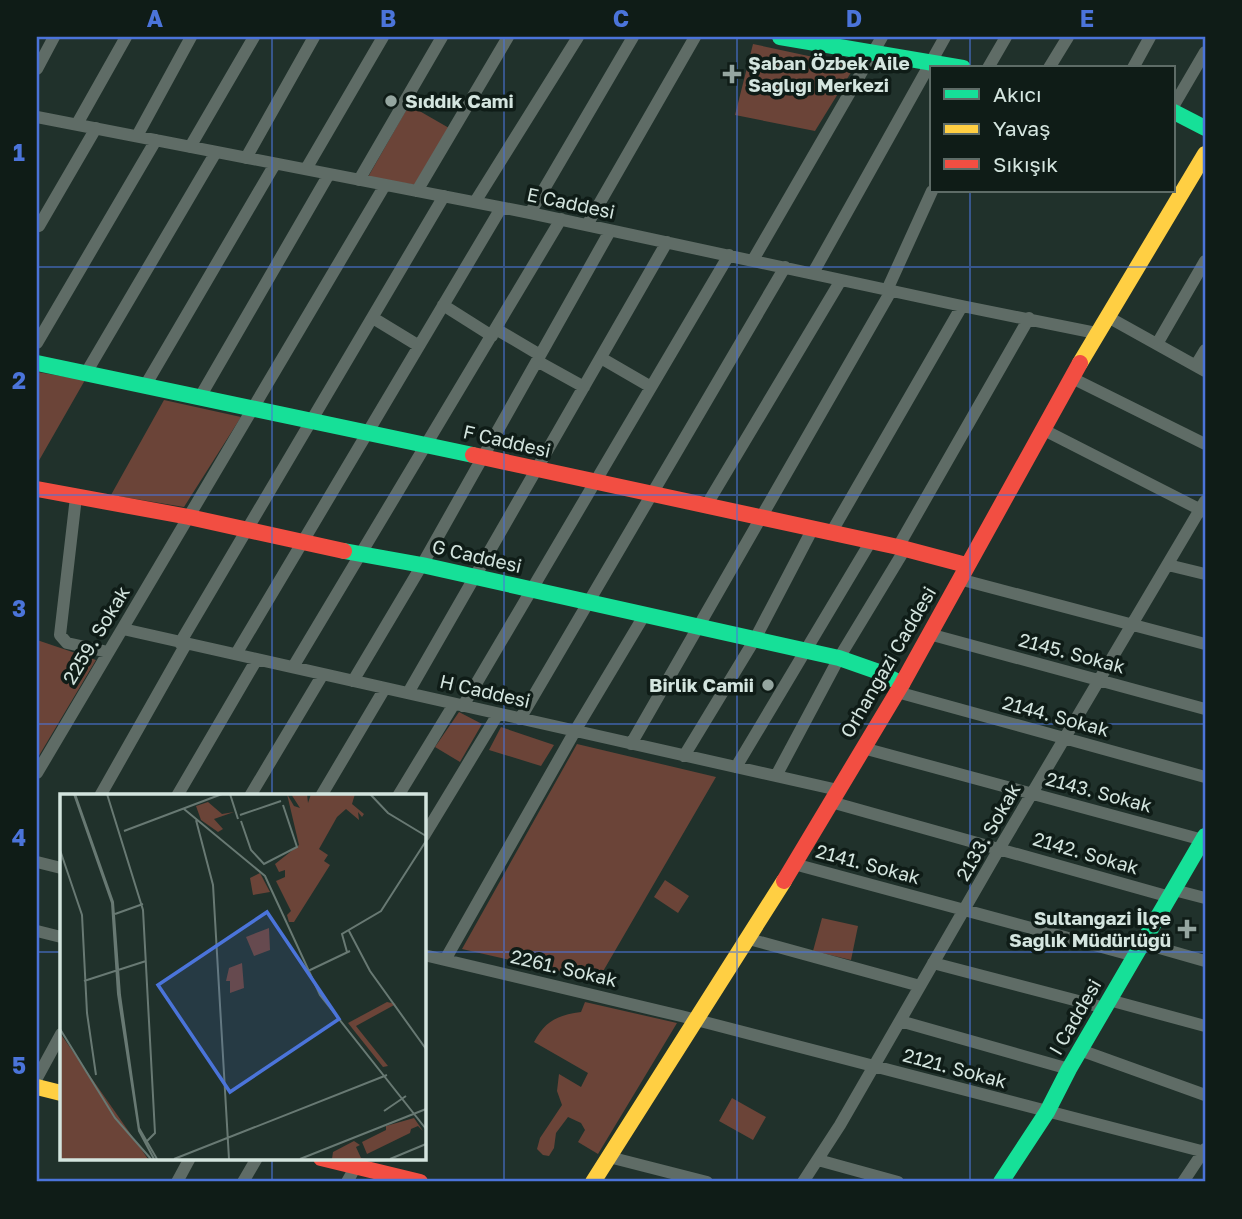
<svg xmlns="http://www.w3.org/2000/svg" width="1242" height="1219" viewBox="0 0 1242 1219" font-family="'Golos Text',sans-serif">
	<rect width="100%" height="100%" fill="#20312b"/>
	<path fill="#6b4438" d="M753,44L855,66L815,131L735,115Z
		M409,105L449,128L416,185L368,177Z
		M37,372L85,380L37,464Z
		M164,400L241,417L184,507L111,495Z
		M37,640L96,660L37,759Z
		M459,712L482,724L460,762L435,747Z
		M501,727L554,745L541,766L489,750Z
		M577,744L716,777L598,980L462,949Z
		M665,880L689,896L678,913L654,897Z
		M822,918L858,926L851,960L813,951Z
		M585,1002L677,1023L598,1154L578,1142L585,1130L581,1123L568,1117L556,1133L554,1148L549,1156L543,1155L537,1149L540,1138L562,1105L557,1091L559,1074L581,1087L588,1073L534,1042C545,1021 558,1015 581,1012Z
		M732,1098L766,1117L753,1140L719,1121Z"/>
	<g fill="none" stroke-linecap="round" stroke-linejoin="round">
		<path stroke="#5f6c66" stroke-width="12" d="M988,68L1006,37
			M1049,68L1068,37
			M1133,68L1150,37
			M37,69L54,37
			M1174,105L1205,52
			M37,117L530,213L962,306L1096,333
			M77,124L126,37
			M137,136L191,37
			M190,147L254,37
			M246,158L314,37
			M306,169L383,37
			M359,180L442,37
			M417,191L508,37
			M475,202L578,37
			M530,213L633,37
			M587,225L695,37
			M39,226L96,128
			M753,260L882,37
			M813,273L945,37
			M887,290L932,191
			M443,305L492,336
			M1108,317L1205,371
			M373,318L419,346
			M496,329L540,355
			M37,343L156,140
			M1157,344L1205,261
			M601,358L651,387
			M537,361L584,387
			M1196,365L1205,350
			M86,373L216,152
			M1072,378L1205,444
			M145,386L275,164
			M200,397L329,174
			M1044,430L1205,512
			M76,497L60,635L67,643L108,652
			M706,506L841,280
			M831,533L962,306
			M898,547L1029,318
			M1168,565L1205,574
			M959,579L1205,644
			M123,629L838,790
			M929,634L1205,709
			M180,643L444,196
			M236,654L501,208
			M293,667L561,219
			M353,681L422,565L610,231
			M897,692L1205,777
			M408,693L667,242
			M463,706L729,255
			M520,719L785,267
			M631,744L891,291
			M863,748L1203,840
			M684,756L755,639L812,530
			M736,767L871,541
			M37,773L385,185
			M776,776L839,658L905,549
			M100,796L186,644
			M177,796L257,659
			M250,796L323,674
			M321,796L385,688
			M398,796L454,704
			M831,802L1170,897
			M424,836L498,714
			M37,862L61,868
			M794,864L1135,956
			M1174,890L1205,898
			M37,931L61,937
			M749,939L920,986
			M1142,943L1205,961
			M424,955L681,1016L1205,1152
			M445,960L575,731L645,614
			M933,963L1105,1008
			M1109,1000L1205,1026
			M900,1021L1069,1069
			M1080,1050L1205,1095
			M37,1078L61,1034
			M609,1157L707,1182
			M818,1160L898,1182
			M177,1182L190,1158
			M243,1182L257,1158
			M347,1182L356,1166
			M803,1182L840,1125L999,849L1205,501
			M1183,1182L1205,1149"/>
		<path stroke="#16e098" stroke-width="16" d="M780,37L963,68
			M1174,112L1205,128
			M37,363L473,455
			M344,551L422,565L839,658L879,672L902,684
			M1001,1182L1047,1112L1069,1069L1205,836"/>
		<path stroke="#ffcf43" stroke-width="16" d="M1080,363L1205,154
			M37,1087L61,1093
			M593,1182L784,881"/>
		<path stroke="#f24e42" stroke-width="16" d="M473,455L898,547L966,565
			M37,489L189,517L344,551
			M784,881L902,684L1080,363
			M321,1158L420,1182"/>
	</g>
	<path fill="none" stroke="#4b74da" stroke-width="2" stroke-opacity="0.55" d="M272,37V796M504,37V1182M737,37V1182M970,37V68M970,191V1182M37,267H1205M37,495H1205M37,724H1205M37,952H61M424,952H1205M272,1158V1182"/>
	<g fill="#95a6a0" stroke="#0f1c17" stroke-width="2.5">
		<path d="M728.5 63.5h7v7h7v7h-7v7h-7v-7h-7v-7h7z"/>
		<circle cx="391" cy="101" r="7"/>
		<circle cx="768" cy="685" r="7"/>
		<path d="M1183.5 918.5h7v7h7v7h-7v7h-7v-7h-7v-7h7z"/>
	</g>
	<g text-anchor="middle" stroke-width="7" stroke-linejoin="round" paint-order="stroke">
		<g font-size="19" font-weight="bold" fill="#d4e5df" stroke="#0f1c17" text-anchor="start">
			<text x="748" y="70">Şaban Özbek Aile<tspan x="748" dy="22">Sağlığı Merkezi</tspan></text>
			<text x="405" y="108">Sıddık Cami</text>
			<text x="754" y="692" text-anchor="end">Birlik Camii</text>
			<text x="1171" y="925" text-anchor="end">Sultangazi İlçe<tspan x="1171" dy="22">Sağlık Müdürlüğü</tspan></text>
		</g>
		<g font-size="19" fill="#d4e5df" stroke="#0f1c17">
			<text transform="translate(571 203) rotate(12)" y="7">E Caddesi</text>
			<text transform="translate(507 441) rotate(13)" y="7">F Caddesi</text>
			<text transform="translate(477 556) rotate(13)" y="7">G Caddesi</text>
			<text transform="translate(96 635) rotate(-59)" y="7">2259. Sokak</text>
			<text transform="translate(1072 653) rotate(15)" y="7">2145. Sokak</text>
			<text transform="translate(888 662) rotate(-60)" y="7">Orhangazi Caddesi</text>
			<text transform="translate(485 691) rotate(13)" y="7">H Caddesi</text>
			<text transform="translate(1056 716) rotate(15)" y="7">2144. Sokak</text>
			<text transform="translate(1099 792) rotate(15)" y="7">2143. Sokak</text>
			<text transform="translate(988 832) rotate(-60)" y="7">2133. Sokak</text>
			<text transform="translate(1086 853) rotate(16)" y="7">2142. Sokak</text>
			<text transform="translate(868 864) rotate(15)" y="7">2141. Sokak</text>
			<text transform="translate(564 968) rotate(13)" y="7">2261. Sokak</text>
			<text transform="translate(1075 1017) rotate(-60)" y="7">I Caddesi</text>
			<text transform="translate(955 1068) rotate(15)" y="7">2121. Sokak</text>
		</g>
	</g>
	<g transform="translate(60 794)">
		<rect width="366" height="366" fill="#20312b"/>
		<path d="M227,0L234,12L240,14L231,0H247L248,9L251,0H295L292,10L304,20L302,23L298,18L299,26L286,15L277,23L259,55L268,61L264,67L270,71L234,128H229L227,121L231,117L216,87L225,83V76L219,78L215,70L239,51ZM148,8L162,20L174,18L154,25L163,35L158,38L141,26L136,12ZM200,79L210,98L193,101L190,84ZM209,134L210,156L194,162L186,143ZM182,169L184,194L170,199V187H166L169,174ZM327,208L336,210L296,232L328,272L323,273L288,229ZM0,239L88,365H0ZM354,324L363,337L358,332L351,335L350,339L307,360L302,348L326,336V332ZM294,347L300,351L296,353L301,364L307,365H272L273,358Z" fill="#6b4438"/>
		<path fill="none" stroke="#687973" stroke-width="2" d="M14,0L52,109L58,200L79,337L94,365M15,0L53,108L60,201L79,334L97,365M47,0L83,116L95,339L85,349M170,0L178,25M310,0L328,19L366,42M124,15L205,82L260,201L366,335M180,21L221,7M136,26L153,91L169,365M181,27L191,56L204,70L237,53L223,11M64,37L162,0M0,56L22,121L27,219L36,281M55,120L83,110M289,137L310,177L366,255M287,158L282,140L321,117L366,47M248,177L290,157M24,187L86,167M0,235L55,324L91,365M324,317L346,302M114,365L327,281M240,365L366,315M330,365L366,350"/>
		<path fill="#4b74da" fill-opacity="0.15" stroke="#4b74da" stroke-width="3.5" d="M207,118L279,225L170,298L98,191Z"/>
		<rect width="366" height="366" fill="none" stroke="#d4e5df" stroke-width="3.5"/>
	</g>
	<rect width="1242" height="1219" fill="none" stroke="#0f1c17" stroke-width="77"/>
	<rect x="930" y="66" width="245" height="126" fill="#0f1c17" stroke="#5e6c67" stroke-width="2"/>
	<rect x="944" y="89" width="35" height="10" fill="#16e098" stroke="#5e6c67" stroke-width="2"/>
	<text x="993" y="102" font-size="21" fill="#d4e5df">Akıcı</text>
	<rect x="944" y="124" width="35" height="10" fill="#ffcf43" stroke="#5e6c67" stroke-width="2"/>
	<text x="993" y="136" font-size="21" fill="#d4e5df">Yavaş</text>
	<rect x="944" y="159" width="35" height="10" fill="#f24e42" stroke="#5e6c67" stroke-width="2"/>
	<text x="993" y="172" font-size="21" fill="#d4e5df">Sıkışık</text>
	<rect x="38" y="38" width="1166" height="1142" fill="none" stroke="#4b74da" stroke-width="2.5"/>
	<g font-size="23" text-anchor="middle" font-weight="bold" fill="#4b74da">
		<text x="155" y="27">A</text>
		<text x="388" y="27">B</text>
		<text x="621" y="27">C</text>
		<text x="854" y="27">D</text>
		<text x="1087" y="27">E</text>
		<text x="19" y="161">1</text>
		<text x="19" y="389">2</text>
		<text x="19" y="617">3</text>
		<text x="19" y="846">4</text>
		<text x="19" y="1074">5</text>
	</g>
</svg>
